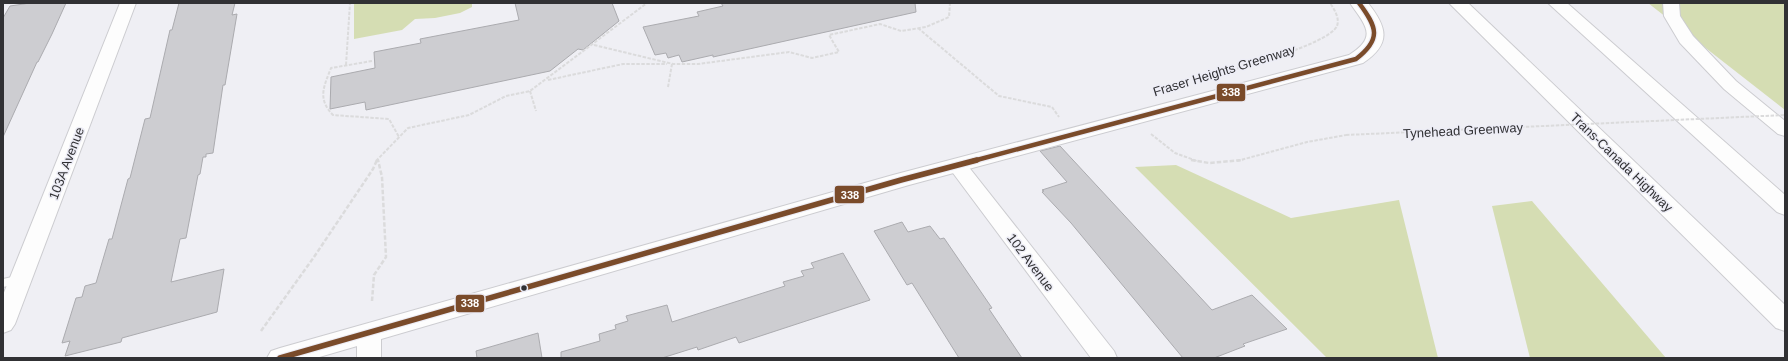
<svg xmlns="http://www.w3.org/2000/svg" width="1788" height="361" viewBox="0 0 1788 361" font-family="Arial,sans-serif">
	<rect width="100%" height="100%" fill="#efeff4"/>
	<path fill="#d5ddb3" d="M354,3H472V7L460,13L435,18L415,19L402,30L354,39Z
		M1648,3H1785V110Z
		M1176,165L1291,218L1399,200L1438,358H1327L1135,167Z
		M1532,201L1666,358H1530L1492,206Z"/>
	<path fill="#cdcdd1" stroke="#ababaf" d="M30,3H66L52,34L38,62H37L3,137V18L10,6Z
		M179,3H235L232,15L237,14L225,85H223L213,153L206,154V157H203L200,174L198,175L186,238L180,239L171,282L224,269L217,312L122,338L121,342L65,356L70,341L62,343L76,298L82,297L85,286L96,283L109,239H112L128,179L130,178L145,119L150,118L170,30H172Z
		M515,3H612L619,21L583,50L578,49L550,71L366,110L365,102L330,109L331,77L375,68L374,52L421,43L420,39L519,20Z
		M721,3H915L916,12L713,57V55L682,62L679,55L668,58L666,53L655,55L643,27L699,16L697,12L723,6Z
		M1060,146L1212,310L1252,295L1287,329L1243,344L1245,346L1214,358H1183L1071,223L1042,192L1044,191L1042,190L1067,182L1040,151Z
		M902,222L908,232L930,226L940,239L944,238L992,308L989,309L1022,358H959L912,283L907,285L874,231Z
		M843,253L870,300L739,343L736,337L698,350L697,347L662,358H561V352L600,341L599,334L616,329L615,325L628,321L626,316L667,305L672,322L785,286L783,282L804,276L801,271L814,268L811,263Z
		M538,333L542,358H477L476,351Z"/>
	<g fill="none" stroke-linecap="round" stroke-linejoin="round">
		<defs>
			<path id="lane" d="M21,275L25,276L27,279L25,282L3,287V279Z"/>
			<path id="street" d="M120,3H136L15,324L11,330L3,333V295Z
				M1663,3H1679L1680,16L1693,36L1736,81L1785,121V136L1778,134L1724,89L1680,43L1664,16Z
				M957,159L964,161L1114,351L1117,358H1091L950,169L947,165L950,161Z
				M369,324L377,327L381,333V358H357V333L361,327Z"/>
			<path id="secondary" d="M1350,3H1368C1388,28 1391,44 1363,63L909,185L316,358H267L271,351L280,348L893,175L1349,55C1378,37 1366,26 1350,3Z"/>
			<path id="highway" d="M1449,3H1468L1785,305V331L1776,328Z
				M1548,3H1567L1785,195V215L1777,212Z"/>
		</defs>
		<use href="#lane" stroke="#ccccd0" stroke-width="2"/>
		<use href="#street" stroke="#ccccd0" stroke-width="2"/>
		<use href="#secondary" stroke="#ccccd0" stroke-width="2"/>
		<use href="#highway" stroke="#ccccd0" stroke-width="2"/>
		<path stroke="#dbdbdc" stroke-width="2" stroke-dasharray="3.5 1.5" stroke-linecap="butt" d="M918,28L999,96L1052,107L1059,117
			M594,45L673,64H698L789,52L812,58L839,52L829,35L880,24L901,31L926,27L949,17L950,3
			M372,61L331,68C324,86 317,99 333,115L389,119L399,137
			M346,65L350,3
			M1213,75C1235,69 1328,45 1337,26C1340,18 1334,9 1330,3
			M548,80L623,64H667
			M668,87L672,64
			M530,91L536,111
			M1151,134L1175,153L1197,161
			M378,159V161
			M376,161L408,128L469,115L506,96L530,91L647,3
			M1237,161L1307,142L1346,135"/>
		<path stroke="#dbdbdc" stroke-width="2.5" stroke-dasharray="4.5 2" stroke-linecap="butt" d="M1191,160L1209,163L1243,160
			M372,301L374,275L386,257L382,177L378,160
			M261,331L314,257L373,169L377,160"/>
		<use href="#lane" fill="#fdfdfd" fill-rule="evenodd"/>
		<use href="#street" fill="#fdfdfd" fill-rule="evenodd"/>
		<use href="#secondary" fill="#fdfdfd" fill-rule="evenodd"/>
		<use href="#highway" fill="#fdfdfd" fill-rule="evenodd"/>
		<path stroke="#dbdbdc" stroke-width="2" stroke-dasharray="3.5 1.5" stroke-linecap="butt" d="M1346,135L1785,115"/>
		<defs>
			<path id="bus-1-far1" d="M973,161L1356,59C1382,39 1377,27 1359,3"/>
			<path id="bus-1" d="M280,358L901,180L977,160"/>
		</defs>
		<use href="#bus-1-far1" stroke="#ededf6" stroke-width="7"/>
		<use href="#bus-1" stroke="#ededf6" stroke-width="8"/>
		<use href="#bus-1-far1" stroke="#7a4b2a" stroke-width="4.5"/>
		<use href="#bus-1" stroke="#7a4b2a" stroke-width="5.5"/>
	</g>
	<circle fill="#313134" stroke="#ededf6" stroke-width="1.5" cx="524" cy="288" r="3.5"/>
	<g text-anchor="middle" stroke-width="3" stroke-linejoin="round" paint-order="stroke">
		<g font-size="13" fill="#313134" stroke="#ededf6">
			<text transform="translate(1224 70) rotate(-17)" y="5">Fraser Heights Greenway</text>
			<text transform="translate(1463 130) rotate(-3)" y="5">Tynehead Greenway</text>
			<text transform="translate(1622 162) rotate(44)" y="5">Trans-Canada Highway</text>
			<text transform="translate(66 163) rotate(-69)" y="5">103A Avenue</text>
			<text transform="translate(1031 262) rotate(53)" y="5">102 Avenue</text>
		</g>
	</g>
	<g stroke="#ededf6" stroke-width="1.5">
		<rect x="1216" y="83" width="30" height="19" rx="4" fill="#7a4b2a"/>
		<rect x="834" y="185" width="31" height="19" rx="4" fill="#7a4b2a"/>
		<rect x="455" y="294" width="30" height="19" rx="4" fill="#7a4b2a"/>
	</g>
	<g font-size="11" text-anchor="middle" font-weight="bold" fill="#fff">
		<text x="1231" y="96">338</text>
		<text x="850" y="199">338</text>
		<text x="470" y="307">338</text>
	</g>
	<rect width="1788" height="361" fill="none" stroke="#313134" stroke-width="8"/>
</svg>
